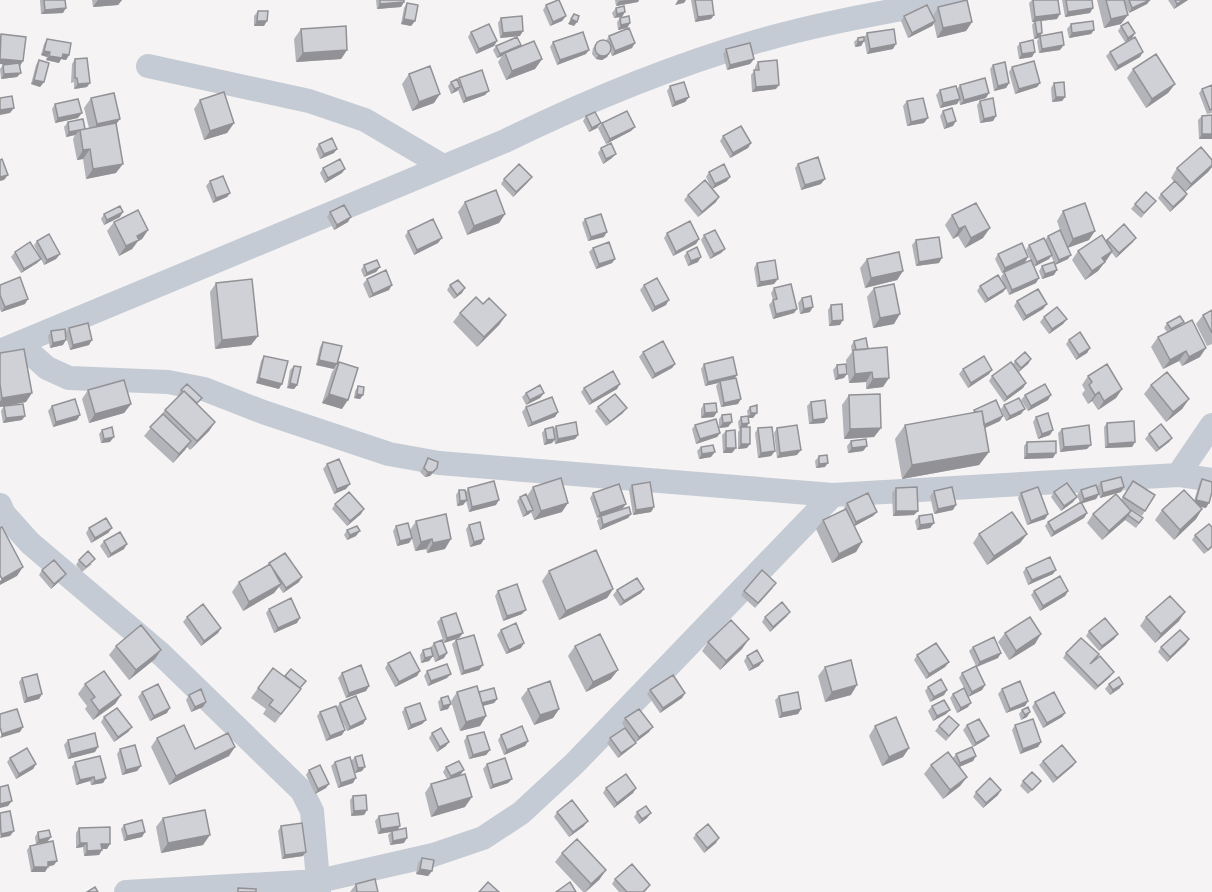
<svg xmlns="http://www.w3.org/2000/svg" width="1212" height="892" viewBox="0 0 1212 892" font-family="'Noto Sans',sans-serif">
	<rect width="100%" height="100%" fill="#f5f3f3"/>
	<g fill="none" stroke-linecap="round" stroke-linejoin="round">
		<path stroke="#c4cbd4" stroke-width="24" d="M148,66L309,101L365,120L443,166
			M20,344L47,368L69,378L168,382L204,389L263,412L389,454L439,463L833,495L1178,475L1212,480
			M0,351L505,141C585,102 669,67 755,42C819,23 886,12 951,0
			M1178,475L1212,425
			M0,505L4,514L30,543L162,655L302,791L312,811L319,892
			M126,892L319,881L433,855L483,838L521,813L574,764L833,495"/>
	</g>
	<path fill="#b3b4b9" d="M40,0H65L63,13L41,14Z
		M92,0H122L118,5L93,7Z
		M376,0H404V2L401,7L377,9Z
		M615,0H639L638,2L616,6Z
		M691,0H712L714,15L711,19L695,22Z
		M1032,0H1058L1057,19L1041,21L1042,33L1040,36L1060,50L1039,53L1037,41L1039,38L1034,39L1032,25L1034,22H1032L1029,3Z
		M1062,0H1092L1090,13L1065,17Z
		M1097,0H1150L1147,4L1129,13L1126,6L1121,24L1104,28Z
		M1168,0H1188L1174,9Z
		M407,3L415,21L411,26L401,24L404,8Z
		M546,5L566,16L562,21L550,26L543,10Z
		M624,6L614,18L612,13L616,8Z
		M938,7L972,22L966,31L937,38L934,24L932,26L908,38L901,21L904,16H933Z
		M258,11L264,26H254V16Z
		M501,18L520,36L500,38L498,23Z
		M620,18L630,23L627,28L618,30L617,22Z
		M1071,24L1094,30L1091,34L1069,38L1067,29Z
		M1121,26L1135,33L1132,38L1125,42L1118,31Z
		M301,29L347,50L341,59L296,62L294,39Z
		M471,32L497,41L494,46L476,54L468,37Z
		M867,33L893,49L867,54L864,39V41L861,46L855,47L854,42L858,38H864Z
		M1,34L20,66L17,77L1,79L0,69L3,65L7,64H0V36Z
		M609,36L632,48L612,56L610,51L607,57L602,60L596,59L592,54L593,48L597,44L606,41Z
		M47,39L69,55L66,60L61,59L59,63L46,60L47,57L41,55L44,44Z
		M553,42L586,54L557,65L550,47Z
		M1020,43L1032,57L1019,59L1017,47Z
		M521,45L519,47L542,59L535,69L506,80L498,62L502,56L497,58L493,50L496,46Z
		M726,49L754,59L750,64L727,70L723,54Z
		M1110,52L1140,57L1115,71L1106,56Z
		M75,59L87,87L74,89V82L71,83L72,64Z
		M39,60L44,82L40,87L31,84L36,65Z
		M758,62L776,89L752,92L751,75L755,70V67Z
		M993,65L1009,83L1006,88L994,91L990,69Z
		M1012,67L1040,83L1037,87L1015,94L1009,72Z
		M1133,69L1175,84L1168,93L1146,108L1127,78Z
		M409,74L434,103L412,111L402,84Z
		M459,78L485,95L463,103L458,90L457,91L451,94L448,86L451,82L457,80Z
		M1054,83L1065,97L1062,101L1052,102L1051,88Z
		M960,85L986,98L960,105L959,100L957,104L940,108L936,95L940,90L957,89Z
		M1212,85V113L1207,114L1199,93L1202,89Z
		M670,86L689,97L685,102L672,107L667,91Z
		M91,98L120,119L116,124V173L86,179L83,159L77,160L73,139L75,135L66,137L64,127L68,122L85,129L89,128L84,108Z
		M200,100L234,123L227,133L204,140L194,109Z
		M907,101L924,123L907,126L903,106Z
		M980,101L996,116L993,121L980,123L977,105Z
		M55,104L78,118L55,123L52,109Z
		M943,111L953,126L944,129L940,116Z
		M1212,115V139H1199L1198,120L1202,116Z
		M586,116L601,123L597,128L589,132L583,121Z
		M602,123L635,127L631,131L606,144L598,128Z
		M723,136L751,143L748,148L730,158L720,141Z
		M319,144L334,153L320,159L316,149Z
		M601,148L612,158L603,164L598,153Z
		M1212,160V167L1208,172L1185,192L1187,194L1184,199L1170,212L1158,198L1161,194L1174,182L1171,178L1177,168Z
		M798,164L821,184L801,190L795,168Z
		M323,168L342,173L325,183L320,173Z
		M709,172L727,181L712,189L716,202L698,217L684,200L688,195L711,187L706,177Z
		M504,179L528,182L513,197L501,184Z
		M210,181L230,193L227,197L213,203L206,186Z
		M1156,201L1141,218L1131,209L1135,204Z
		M465,202L505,214L499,223L467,235L458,212Z
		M1063,211L1089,240L1068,248V259L1055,265L1054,275L1042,279L1039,271L1042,266L1054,262L1051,256L1049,259L1034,266L1036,283L1009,295L1006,288L1003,292L985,303L977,291L980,286L1004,285L1001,277L1004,272L1031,261L1026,250L1029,245L1045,240L1048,236L1060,230L1057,221Z
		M330,212L348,222L334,230L327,217Z
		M104,214L120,217L104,225L101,219Z
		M952,215L983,238L965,248L958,236L953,239L945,225Z
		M585,219L604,237L588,241L582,223Z
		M114,222L148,230L142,239L138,241L132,249L119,256L107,231Z
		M408,231L438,243L414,255L405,236Z
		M667,233L699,239L696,244L673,256L664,238Z
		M704,235L725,249L721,253L710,259L701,240Z
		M916,240L939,263L916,266L912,245Z
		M1107,240L1133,242L1116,258L1112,253L1098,271L1085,280L1072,260L1078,251L1106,241Z
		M37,241L60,254L56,259L44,265L41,259L37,263L21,273L11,257L15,252L40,257L34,245Z
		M593,248L615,259L612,263L596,269L589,252Z
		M687,252L698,262L688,266L684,256Z
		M998,254L1028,257L1025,262L1002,273L995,259Z
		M867,259L903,271L897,280L865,288L860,268Z
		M757,263L774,284L757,287L754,268Z
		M364,265L380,267L376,272L364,277L361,270Z
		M367,279L389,290L369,298L363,284Z
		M216,283L258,336L251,345L215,349L210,292Z
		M0,285L25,304L1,312V310L0,311Z
		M450,285L462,293L454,299L447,290Z
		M644,285L666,305L652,312L640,290Z
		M774,288L797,309L794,313L773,319L769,305L773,300L771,293Z
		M874,288L894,324L873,328L867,297Z
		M802,298L810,312L800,314L798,303Z
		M1017,301L1047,304L1043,309L1023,321L1014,306Z
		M483,304L506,315L499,325L477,347L453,322L460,313Z
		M831,305L840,325L829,326L828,310Z
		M1212,310V344L1207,346L1196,324L1203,315Z
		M1044,317L1067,319L1063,324L1049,334L1040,322Z
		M1167,323L1181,325L1200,357L1182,366L1179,361L1163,369L1151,347L1158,337L1167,332L1164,328Z
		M69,328L89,345L70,350L65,333Z
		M51,331L63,345L50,348L48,336Z
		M1069,340L1090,348L1087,353L1076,360L1066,344Z
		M854,341L868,349L883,387L866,389V382L849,383L846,360L852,352L851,346Z
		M323,342L334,369L316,365L320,347Z
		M643,352L675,364L672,368L652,379L639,357Z
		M0,353L26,402L0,407Z
		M264,356L279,389L256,383L261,361Z
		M1031,359L1028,364L1019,372L1026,383L1023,388L1004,402L989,381L992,376L1013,364L1015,361Z
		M339,362L342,409L322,403L332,372Z
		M704,364L734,378L738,404L721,407L716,386L718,383L705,386L701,369Z
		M837,365L844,378L835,380L833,370Z
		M294,366L297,385L294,389L287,388L290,370Z
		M963,369L989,374L968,388L959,374Z
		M1088,376L1122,389L1116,398L1098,410L1092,401L1088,404L1082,394L1085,390L1082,385Z
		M1151,385L1189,399L1182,409L1166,422L1144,394Z
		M358,386L363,395L360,399L354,398L355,391Z
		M584,388L617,389L589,405L581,392Z
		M88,390L131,404L124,413L89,423L82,399Z
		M181,390L197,404L215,422L209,431L190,450L187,447L173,463L144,436L165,410L179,396L178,395Z
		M526,393H544L540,398L526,405L522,397Z
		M849,395L881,428L874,437L844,439L842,405Z
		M1025,395L1048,400L1028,411L1021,400Z
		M811,402L827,418L824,423L809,424L807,406Z
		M704,404L714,417L701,418V409Z
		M1004,405L1021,414L1006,421L1001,409Z
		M4,406L22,420L3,423L1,411Z
		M52,406L80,415L77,420L53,427L48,411Z
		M526,407L558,412L555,417L528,427L522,412Z
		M598,407L623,413L606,426L595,411Z
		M750,407L753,418H748L746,427L747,448L738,449V432L740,429H739L738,422L741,417L748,416L747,411Z
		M974,410L1000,421L985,428L989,452L979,465L902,479L895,439L905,425L973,413Z
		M722,415L732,422L728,427L719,428V419Z
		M1036,417L1050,435L1038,439L1033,422Z
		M1107,423L1135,442L1132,447L1105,448L1104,427Z
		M695,425L720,433L717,437L696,444L692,429Z
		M556,426L578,435L575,439L555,444L554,440L552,443L544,445L542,433L545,429H553Z
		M758,428L775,451L771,456L758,458L755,433Z
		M777,428L797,455L777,458L774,433Z
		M1062,429L1087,449L1060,452L1058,433Z
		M102,430L110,442L101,443L99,434Z
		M726,431L732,453H723L722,435Z
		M1149,434L1172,438L1169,442L1156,452L1145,439Z
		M851,441L867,446L863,451L848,453L847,446Z
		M1027,442L1053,458L1024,459V446Z
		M701,447L711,457L699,459L697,451Z
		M819,456L825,467L816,468L815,461Z
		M428,458L437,468L430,476L425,477L420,472Z
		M327,464L346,489L334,494L323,469Z
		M1202,479L1206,508L1200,507L1202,509L1196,519L1174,540L1155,520L1162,510L1194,501L1199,484Z
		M1133,481L1145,511L1142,516L1127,507L1131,510L1143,518L1136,528L1125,520L1102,540L1087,523L1093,514L1121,500Z
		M1101,482L1124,487L1121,492L1100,498L1099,494L1096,499L1082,503L1087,513L1084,518L1051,537L1045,526L1048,522L1080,503L1077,495L1081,490L1097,487Z
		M632,485L654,507L651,512L633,515L629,490Z
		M533,487L562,512L534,520L531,512L529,514L523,517L517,501L520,497L527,496Z
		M468,488L496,505L469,512L466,501L463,505L457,506L456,495L459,490L466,492Z
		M896,488L914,515L893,516L892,493Z
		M934,491L953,510L934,514L930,496Z
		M1054,492L1077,497L1073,502L1061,511L1051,497Z
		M593,493L623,508L605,515L631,514L628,518L600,530L597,521L600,516L597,518L590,498Z
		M1021,493L1048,514L1045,519L1027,525L1018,498Z
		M847,503L877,512L873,516L854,526L862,542L856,552L832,563L816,529L823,520L845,509L844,508Z
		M335,504L361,514L347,526L332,509Z
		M919,516L934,523L930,528L917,530L915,521Z
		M416,521L445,549L427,553L426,549L415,551L412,539L409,543L397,546L393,531L396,526L410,530Z
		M469,525L484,539L481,544L470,547L466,529Z
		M1212,527V548L1204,554L1192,540L1195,535Z
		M89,528H112L108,533L91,543L86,533Z
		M347,530L356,536L347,540L344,535Z
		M979,534H1027L1020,543L987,565L973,543Z
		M104,541L124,549L108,558L100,546Z
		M79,560L92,564L82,572L76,565Z
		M269,563L299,582L283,593L279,587L274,593L243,611L232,592L239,582L268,565Z
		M1026,568L1053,574L1028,585L1023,572Z
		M42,570L63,578L51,589L39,575Z
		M549,571L613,589L607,598L559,620L542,581Z
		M773,588L755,608L741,595L744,591Z
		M617,590L641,593L620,606L613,595Z
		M498,591L522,614L503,621L495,596Z
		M1034,591H1068L1065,596L1040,611L1031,595Z
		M269,609L297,623L274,633L266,613Z
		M787,616L770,632L762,622L765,617Z
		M187,617L218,633L201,646L183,622Z
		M1146,617L1179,621L1155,643L1140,626Z
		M441,618L463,633L459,638L444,643L437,622Z
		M501,630L521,648L506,654L497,635Z
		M1089,631L1118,634L1114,639L1099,651L1086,636Z
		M1005,633L1035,644L1009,660L998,642Z
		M1189,639L1186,644L1167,662L1158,652L1161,647Z
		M456,640L483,665L479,670L461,675L452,644Z
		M708,642L742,649L720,670L702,651Z
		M434,643L444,658L435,662L432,653L433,656L429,661L421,663L420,655L423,650L430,648Z
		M116,646L155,659L129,680L109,655Z
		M575,646L611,679L586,692L568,656Z
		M973,647L998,658L977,667L985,685L982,690L968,697V707L957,713L950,698L953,694L964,688L959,678L962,673L976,666L969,651Z
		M1066,653L1093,661L1110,677L1095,690L1063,658Z
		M917,655L949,662L945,667L926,679L914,660Z
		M747,656L759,666L749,671L744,661Z
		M388,663L420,671L417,676L395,687L385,668Z
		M825,667L851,695L825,702L818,676Z
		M291,669L306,681L275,723L263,714L266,709L251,698L258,688L285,677Z
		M427,671L447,678L428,686L424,676Z
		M342,673L369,686L366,691L346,698L338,678Z
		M22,678L42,694L39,699L24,703L19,682Z
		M85,684L121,695L115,704L93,720L85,709L87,706L78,694Z
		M1109,684L1120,688L1110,695L1105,689Z
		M928,687L947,690L944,695L930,702L925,691Z
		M528,689L559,709L553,718L534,725L521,698Z
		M1002,689L1028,701L1025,706L1006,713L998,694Z
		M650,690L685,693L682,698L660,713L647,694Z
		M142,692L167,713L150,721L138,697Z
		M457,692H479L497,699L494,703L483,706L486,716L480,726L460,731L451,701Z
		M189,695L206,702L203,707L191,712L186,700Z
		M779,696L801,709L798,714L779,718L775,700Z
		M441,698L448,709L440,711L438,702Z
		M1035,702L1065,713L1062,717L1043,728L1032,707Z
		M340,703L366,719L363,724L347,731L339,714L342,735L326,741L317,716L320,712L337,707Z
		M932,706L950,710L946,714L933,721L928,711Z
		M405,708L426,720L422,724L408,730L402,712Z
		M1022,710L1027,717L1021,720L1019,714Z
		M104,717L132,727L128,732L114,742L101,722Z
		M625,718L649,732L636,742L632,747L618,758L607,743L610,738L625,728L622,723Z
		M959,725L946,741L935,731L939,726Z
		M967,725L985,740L973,747L963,730Z
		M1015,725L1041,742L1038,747L1020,754L1012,730Z
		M875,726L909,748L903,757L882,766L869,736Z
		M432,733L446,746L437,752L429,738Z
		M501,735L528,741L525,746L504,755L498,740Z
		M467,736L490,750L486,755L469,759L464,741Z
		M157,738L195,749L229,756L169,785L151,747Z
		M68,740L95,752L68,759L64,745Z
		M120,749L141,766L137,771L122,775L117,754Z
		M956,754L976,756L973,761L959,767L967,777L960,786L943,799L924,774L931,765L953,758Z
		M355,757L362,771L355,773L351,761Z
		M10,758L36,764L33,769L16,779L7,762Z
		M1043,761L1073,766L1053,783L1039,765Z
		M75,762L106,778L103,783L91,785L90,781L76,785L72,767Z
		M335,762L353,783L338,788L331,766Z
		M487,764L512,779L508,783L490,789L483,769Z
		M446,767L464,770L460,775L465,807L431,817L425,793L431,784L447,779L443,772Z
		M309,770L326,788L315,794L306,775Z
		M1023,781H1041L1037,786L1028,794L1020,786Z
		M606,788H636L633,793L614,808L603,793Z
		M976,792L998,795L983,808L973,797Z
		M353,796L367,810L364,815L351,816L350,800Z
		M557,812L584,826L569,837L554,817Z
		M637,812L647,818L639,824L634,817Z
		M379,816L397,830L404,843L390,845L388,835L391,832L378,834L375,821Z
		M163,818L203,845L161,853L156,827Z
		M124,825L142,837L124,841L121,829Z
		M281,826L303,856L282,859L278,831Z
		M79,828L107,849H102V850L99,855L84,856L83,847L76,848V833Z
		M38,832L51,837L47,842L36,844L35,837Z
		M696,834L716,843L704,853L693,838Z
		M30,846L54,865L48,867L45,872H31L27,850Z
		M562,853L606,870L599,880L586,892H583L555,862Z
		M422,858L432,871L428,876L416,874L418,863Z
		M615,879L650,885L645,892H619L612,884Z
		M356,884L378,892H350Z"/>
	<path fill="#929296" d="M98,0H122L118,5L93,7Z
		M626,0H639L638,2L616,6L619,1Z
		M678,0H686L684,3L675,5Z
		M1150,0L1147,4L1129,13L1132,8Z
		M1184,0H1188L1174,9L1177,4Z
		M404,2L401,7L377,9L380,4Z
		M66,8L63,13L41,14L45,10Z
		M1093,8L1090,13L1065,17L1068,12Z
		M625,12L622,17L614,18L617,14Z
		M1060,14L1057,19L1032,22L1035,17Z
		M714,15L711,19L695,22L698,17Z
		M1128,15L1121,24L1104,28L1111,19Z
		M566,16L562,21L550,26L553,22Z
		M404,19L415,21L411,26L401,24Z
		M571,19L577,22L574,26L568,24Z
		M257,21H267L264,26H254Z
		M935,21L932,26L908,38L912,33Z
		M972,22L966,31L937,38L943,28Z
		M630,23L627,28L618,30L621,25Z
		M1094,30L1091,34L1069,38L1072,33Z
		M523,31L520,36L500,38L503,33Z
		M1042,33L1039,38L1034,39L1037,34Z
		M1135,33L1132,38L1125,42L1128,38Z
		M497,41L494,46L476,54L479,49Z
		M864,41L861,46L855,47L858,42Z
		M635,43L632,48L612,56L615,51Z
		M896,44L893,49L867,54L870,49Z
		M521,45L517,50L505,53L502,56L497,58L500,54Z
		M1064,45L1060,50L1039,53L1042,49Z
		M347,50L341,59L296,62L303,53Z
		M589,50L586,54L557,65L560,60Z
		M44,51L50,52L47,57L41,55Z
		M610,52L607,57L602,60L596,59L599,54Z
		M1035,52L1032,57L1019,59L1022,54Z
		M1143,52L1140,57L1115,71L1118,66Z
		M63,54L69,55L66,60L61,59L59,63L46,60L49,56Z
		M0,59L23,61L20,66L0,64Z
		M542,59L535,69L506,80L512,71Z
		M754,59L750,64L727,70L730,65Z
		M21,73L17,77L1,79L4,74Z
		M34,80L44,82L40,87L31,84Z
		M90,83L87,87L74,89L78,84Z
		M1009,83L1006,88L994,91L998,86Z
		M1040,83L1037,87L1015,94L1019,89Z
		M1175,84L1168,93L1146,108L1152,99Z
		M779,85L776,89L752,92L756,87Z
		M460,87L457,91L451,94L455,89Z
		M489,91L485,95L463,103L466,98Z
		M989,93L986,98L960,105L964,100Z
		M440,94L434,103L412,111L419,102Z
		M689,97L685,102L672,107L675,102Z
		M1056,97H1065L1062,101L1052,102Z
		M960,99L957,104L940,108L943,103Z
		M14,108L10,113L0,115V110Z
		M82,113L78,118L55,123L58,118Z
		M996,116L993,121L980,123L984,119Z
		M928,118L924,123L907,126L911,122Z
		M120,119L113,128L90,134L97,124Z
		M956,121L953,126L944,129L947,124Z
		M234,123L227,133L204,140L210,131Z
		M601,123L597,128L589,132L592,128Z
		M635,127L631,131L606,144L610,139Z
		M79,131L75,135L66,137L69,132Z
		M1202,134H1212V139H1199Z
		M751,143L748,148L730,158L733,153Z
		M90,149L83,159L77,160L83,150Z
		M337,149L334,153L320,159L324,154Z
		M616,154L612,158L603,164L606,159Z
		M123,164L116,173L86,179L93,169Z
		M1212,165V167L1208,172L1184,193L1191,184Z
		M345,169L342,173L325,183L328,178Z
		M8,175L4,180L0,181V177Z
		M532,177L528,182L513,197L516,192Z
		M730,177L727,181L712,189L715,184Z
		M825,179L821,184L801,190L805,185Z
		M230,193L227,197L213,203L216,198Z
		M1187,194L1184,199L1170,212L1173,207Z
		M719,197L716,202L698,217L702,212Z
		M123,212L120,217L104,225L107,220Z
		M505,214L499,223L467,235L474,226Z
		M351,217L348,222L334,230L337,225Z
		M965,226L958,236L953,239L959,229Z
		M990,228L983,238L965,248L971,238Z
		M148,230L142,239L138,241L132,249L119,256L126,246L137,236Z
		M1095,231L1089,240L1067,248L1073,239Z
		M607,232L604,237L588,241L591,237Z
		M442,238L438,243L414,255L417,250Z
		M1136,238L1133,242L1116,258L1119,253Z
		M699,239L696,244L673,256L676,252Z
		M725,249L721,253L710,259L714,254Z
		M1112,251L1106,261L1096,268L1102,258Z
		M60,254L56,259L44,265L47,260Z
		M1052,255L1049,259L1034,267L1037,262Z
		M1071,255L1068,259L1055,265L1059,260Z
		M701,257L698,262L688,266L691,261Z
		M1028,257L1025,262L1002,273L1005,268Z
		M942,258L939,263L916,266L919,262Z
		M41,259L37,263L21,273L24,269Z
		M615,259L612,263L596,269L599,264Z
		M1105,262L1098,271L1085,280L1092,271Z
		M380,267L376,272L364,277L367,273Z
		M1057,270L1054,275L1042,279L1045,274Z
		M903,271L897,280L865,288L871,278Z
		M1039,278L1036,283L1009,295L1012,290Z
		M778,279L774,284L757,287L760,282Z
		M392,285L389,290L369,298L373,294Z
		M465,288L462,293L454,299L457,295Z
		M1006,288L1003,292L985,303L988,299Z
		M28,299L25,304L1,312L5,307Z
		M669,300L666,305L652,312L655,307Z
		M1047,304L1043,309L1023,321L1026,316Z
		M813,307L810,312L800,314L804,309Z
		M797,309L794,313L773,319L776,314Z
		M900,314L894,324L873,328L880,318Z
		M506,315L499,325L477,347L484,337Z
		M1067,319L1063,324L1049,334L1052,329Z
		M843,320L840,325L829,326L832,321Z
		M258,336L251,345L215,349L222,340Z
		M66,340L63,345L50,348L53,343Z
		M92,340L89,345L70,350L73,345Z
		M1090,348L1087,353L1076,360L1079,355Z
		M1206,348L1200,357L1182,366L1189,357Z
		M1186,351L1179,361L1163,369L1170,360Z
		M1031,359L1028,364L1017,373L1021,368Z
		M319,360L337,364L334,369L316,365Z
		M675,364L672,368L652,379L655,374Z
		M992,370L989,374L968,388L971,383Z
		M872,372L866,382L849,383L855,374Z
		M847,374L844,378L835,380L838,375Z
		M737,375L734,379L720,381L718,383L705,386L708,382Z
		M259,378L282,384L279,389L256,383Z
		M889,378L883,387L866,389L873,379Z
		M290,383L297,385L294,389L287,388Z
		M1026,383L1023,388L1004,402L1007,397Z
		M620,384L617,389L589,405L592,401Z
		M1122,389L1116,398L1098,410L1104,401Z
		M1099,392L1092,401L1088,404L1095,395Z
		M32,393L26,402L0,407V402L2,398Z
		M544,393L540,398L526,405L530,400Z
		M329,394L348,400L342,409L322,403Z
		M357,394L363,395L360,399L354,398Z
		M1051,395L1048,400L1028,411L1031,406Z
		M741,399L738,404L721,407L724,403Z
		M1189,399L1182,409L1166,422L1173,412Z
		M131,404L124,413L89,423L95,414Z
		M627,408L623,413L606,426L610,422Z
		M1025,409L1021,414L1006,421L1010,416Z
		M558,412L555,417L528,427L532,423Z
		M717,412L714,417L701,418L705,413Z
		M751,413H757L753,418H748Z
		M80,415L77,420L53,427L56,422Z
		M25,416L22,420L3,423L6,418Z
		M1003,416L1000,421L978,431L982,426Z
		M827,418L824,423L809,424L813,420Z
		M215,422L209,431L190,450L197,441Z
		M732,422L728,427L719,428L723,423Z
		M749,423L746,428L741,427L739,429L742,424Z
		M881,428L874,437L844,439L850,429Z
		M1053,430L1050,435L1038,439L1042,434Z
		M720,433L717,437L696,444L700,439Z
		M578,435L575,439L555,444L558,439Z
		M114,437L110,442L101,443L104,439Z
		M1172,438L1169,442L1156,452L1159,448Z
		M555,439L552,443L544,445L547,440Z
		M191,441L185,450L173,463L179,454Z
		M1135,442L1132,447L1105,448L1108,444Z
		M741,444H750L747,448L738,449Z
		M1091,445L1087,449L1060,452L1064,447Z
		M867,446L863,451L848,453L852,448Z
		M726,448H736L732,453H723Z
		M801,450L797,455L777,458L780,453Z
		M775,451L771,456L758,458L761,453Z
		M715,452L711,457L699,459L702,454Z
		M989,452L979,465L902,479L912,465Z
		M1056,453L1053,458L1024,459L1027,454Z
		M828,463L825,467L816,468L819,464Z
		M437,468L430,476L425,477L428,472Z
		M350,484L346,489L334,494L337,489Z
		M1124,487L1121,492L1100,498L1103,493Z
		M1099,494L1096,499L1080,504L1084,499Z
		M1077,497L1073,502L1061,511L1064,506Z
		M467,500L463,505L457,506L460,501Z
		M499,500L496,505L469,512L472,507Z
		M1196,500L1209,503L1206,508L1193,505Z
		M568,503L562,512L534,520L541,511Z
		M626,504L623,508L597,518L600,513Z
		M956,505L953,510L934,514L938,509Z
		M654,507L651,512L633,515L636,510Z
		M364,509L361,514L347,526L350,521Z
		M1202,509L1196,519L1174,540L1180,530Z
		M533,510L529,514L523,517L527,512Z
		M896,511H918L914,515L893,516Z
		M1131,511L1125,520L1102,540L1109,531Z
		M877,512L873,516L853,527L856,522Z
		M1087,513L1084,518L1051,537L1054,532Z
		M631,514L628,518L600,530L603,525Z
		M1048,514L1045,519L1027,525L1031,521Z
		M934,523L930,528L917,530L920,525Z
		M112,528L108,533L91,543L95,538Z
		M360,531L356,536L347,540L350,535Z
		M1027,534L1020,543L987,565L994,556Z
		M412,538L409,543L397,546L400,541Z
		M432,539L426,549L415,551L421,542Z
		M451,539L445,549L427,553L433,543Z
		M484,539L481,544L470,547L474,542Z
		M862,542L856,552L832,563L839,554Z
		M127,544L124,549L108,558L111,554Z
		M23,567L17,576L0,585V581L2,579Z
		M1056,570L1053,574L1028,585L1032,580Z
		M66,574L63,578L51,589L54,584Z
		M302,577L299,582L283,593L286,588Z
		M281,584L274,593L243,611L249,602Z
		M613,589L607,598L559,620L566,611Z
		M644,589L641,593L620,606L624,601Z
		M1068,591L1065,596L1040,611L1043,606Z
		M526,610L522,614L503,621L507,616Z
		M790,612L787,616L770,632L773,627Z
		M1185,612L1179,621L1155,643L1161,634Z
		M300,618L297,623L274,633L278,628Z
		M221,628L218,633L201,646L204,641Z
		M463,633L459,638L444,643L447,638Z
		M1041,634L1035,644L1009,660L1016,651Z
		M1118,634L1114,639L1099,651L1102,646Z
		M749,639L742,649L720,670L726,661Z
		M1189,639L1186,644L1167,662L1170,657Z
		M524,643L521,648L506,654L509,650Z
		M161,650L155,659L129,680L136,670Z
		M447,653L444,658L435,662L439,657Z
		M1001,653L998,658L976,667L980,662Z
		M433,656L429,661L421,663L425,658Z
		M763,661L759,666L749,671L753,666Z
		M949,662L945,667L926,679L929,674Z
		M483,665L479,670L461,675L464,671Z
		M618,670L611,679L586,692L593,682Z
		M420,671L417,676L395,687L399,682Z
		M1114,672L1110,677L1095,690L1098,686Z
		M451,674L447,678L428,686L431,681Z
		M1123,684L1120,688L1110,695L1113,690Z
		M857,685L851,695L825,702L832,692Z
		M985,685L982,690L968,697L972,692Z
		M369,686L366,691L346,698L349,693Z
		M947,690L944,695L930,702L934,697Z
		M685,693L682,698L660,713L663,708Z
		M42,694L39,699L24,703L27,698Z
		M121,695L115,704L93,720L99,711Z
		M497,699L494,703L478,707L482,703Z
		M1028,701L1025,706L1006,713L1010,709Z
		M206,702L203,707L191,712L195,707Z
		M971,703L968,707L957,713L961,708Z
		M451,704L448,709L440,711L443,706Z
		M170,708L167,713L150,721L154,716Z
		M559,709L553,718L534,725L540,715Z
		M801,709L798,714L779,718L782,713Z
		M950,710L946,714L933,721L937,716Z
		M1030,712L1027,717L1021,720L1025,715Z
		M1065,713L1062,717L1043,728L1047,723Z
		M486,716L480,726L460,731L466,722Z
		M366,719L363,724L347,731L350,727Z
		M426,720L422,724L408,730L411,725Z
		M23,727L20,732L0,738L2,734Z
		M132,727L128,732L114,742L118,737Z
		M653,727L649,732L636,742L639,737Z
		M345,730L342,735L326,741L330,736Z
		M989,736L985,740L973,747L976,743Z
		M528,741L525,746L504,755L507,750Z
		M449,742L446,746L437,752L440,747Z
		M1041,742L1038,747L1020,754L1023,749Z
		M636,743L632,747L618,758L621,753Z
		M98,747L95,752L68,759L71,754Z
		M235,747L229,756L169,785L176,776Z
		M909,748L903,757L882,766L889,757Z
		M490,750L486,755L469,759L473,755Z
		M976,756L973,761L957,768L960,763Z
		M1076,762L1073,766L1053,783L1057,778Z
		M36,764L33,769L16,779L19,774Z
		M141,766L137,771L122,775L126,770Z
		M365,767L362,771L355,773L358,768Z
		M464,770L460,775L448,781L451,776Z
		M94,777L90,781L76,785L80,780Z
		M967,777L960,786L943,799L950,790Z
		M106,778L103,783L91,785L95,781Z
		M356,778L353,783L338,788L341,783Z
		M512,779L508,783L490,789L493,785Z
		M329,784L326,788L315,794L318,789Z
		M636,788L633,793L614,808L617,803Z
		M1001,790L998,795L983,808L986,803Z
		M472,797L465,807L431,817L438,807Z
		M12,801L8,806L0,808V804Z
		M367,810L364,815L351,816L354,811Z
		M651,813L647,818L639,824L642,819Z
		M588,821L584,826L569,837L573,832Z
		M400,826L397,831L378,834L381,829Z
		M14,831L10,836L0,838L1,834Z
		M145,832L142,837L124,841L127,836Z
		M210,835L203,845L161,853L168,843Z
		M51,837L47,842L36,844L39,840Z
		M407,838L404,843L390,845L393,841Z
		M719,838L716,843L704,853L707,848Z
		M80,843H87L83,847L76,848Z
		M101,844H110L107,849H98Z
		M102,850L99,855L84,856L87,851Z
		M306,852L303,856L282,859L285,855Z
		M57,861L54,865L44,867L48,862Z
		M34,867H48L45,872H31Z
		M420,869L432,871L428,876L416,874Z
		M606,870L599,880L585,892L591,884Z"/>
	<path fill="#d0d1d7" stroke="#929296" stroke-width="1.5" d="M44,0H65L66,8L45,10Z
		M380,0H404V2L380,4Z
		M558,0H559L566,16L553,22L546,5Z
		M695,0H712L714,15L698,17Z
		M967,0L972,22L943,28L938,7Z
		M1033,0H1058L1060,14L1035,17Z
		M1066,0H1092L1093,8L1068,12Z
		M1106,0H1124L1128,15L1111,19Z
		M1129,0H1150L1132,8Z
		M1175,0H1184L1177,4Z
		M407,3L418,5L415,21L404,19Z
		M927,5L935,21L912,33L904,16Z
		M624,6L625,12L617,14L616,8Z
		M258,11H268L267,21H257Z
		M574,14L579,16L577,22L571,19Z
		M522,16L523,31L503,33L501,18Z
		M629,16L630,23L621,25L620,18Z
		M1041,20L1042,33L1037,34L1035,21Z
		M1093,21L1094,30L1072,33L1071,24Z
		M1128,22L1135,33L1128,38L1121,26Z
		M489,24L497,41L479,49L471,32Z
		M346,26L347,50L303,53L301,29Z
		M629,28L635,43L615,51L609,36Z
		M894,29L896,44L870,49L867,33Z
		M583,32L589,50L560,60L553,42Z
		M1062,32L1064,45L1042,49L1040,36Z
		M1,34L26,37L23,61L0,59Z
		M517,37L521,45L500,54L496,46Z
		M864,37V41L858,42V38Z
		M1135,37L1143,52L1118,66L1110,52Z
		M47,39L71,43L69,55L63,54L62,58L49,56L50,52L44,51Z
		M1033,40L1035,52L1022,54L1020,43Z
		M595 48a8 8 0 1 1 16 0a8 8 0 1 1-16 0Z
		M534,41L542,59L512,71L505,53Z
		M750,43L754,59L730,65L726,49Z
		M1156,54L1175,84L1152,99L1133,69Z
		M87,58L90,83L78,84L77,78H75V59Z
		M39,60L49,63L44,82L34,80Z
		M777,60L779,85L756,87L754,70H759L758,62Z
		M1034,61L1040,83L1019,89L1012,67Z
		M1005,62L1009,83L998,86L993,65Z
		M19,63L21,73L4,74L3,65Z
		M430,66L440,94L419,102L409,74Z
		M482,70L489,91L466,98L459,78Z
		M985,78L989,93L964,100L960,85Z
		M457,79L460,87L455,89L451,82Z
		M684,82L689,97L675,102L670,86Z
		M1064,82L1065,97H1056L1054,83Z
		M1212,85V109L1210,110L1202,89Z
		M956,86L960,99L943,103L940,90Z
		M224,92L234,123L210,131L200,100Z
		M114,93L120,119L97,124L91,98Z
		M12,96L14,108L0,110V98Z
		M923,98L928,118L911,122L907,101Z
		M993,98L996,116L984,119L980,101Z
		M78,99L82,113L58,118L55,104Z
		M952,108L956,121L947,124L943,111Z
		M627,111L635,127L610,139L602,123Z
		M595,112L601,123L592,128L586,116Z
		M1212,115V134H1202V116Z
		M83,119L85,129L69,132L68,122Z
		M116,123L123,164L93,169L90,149L83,150L80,130Z
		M741,126L751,143L733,153L723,136Z
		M332,138L337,149L324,154L319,144Z
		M611,143L616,154L606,159L601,148Z
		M1201,147L1212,160V165L1191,184L1177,168Z
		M818,157L825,179L805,185L798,164Z
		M2,159L8,175L0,177V160Z
		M340,159L345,169L328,178L323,168Z
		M519,164L532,177L516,192L504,179Z
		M724,164L730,177L715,184L709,172Z
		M223,176L230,193L216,198L210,181Z
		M705,180L719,197L702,212L688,195Z
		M1175,181L1187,194L1173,207L1161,194Z
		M496,190L505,214L474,226L465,202Z
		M1146,192L1156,201L1144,213L1135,204Z
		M976,203L990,228L971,238L965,226L959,229L952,215Z
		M1085,203L1095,231L1073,239L1063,211Z
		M344,205L351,217L337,225L330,212Z
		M120,206L123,212L107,220L104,214Z
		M138,210L148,230L137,236L139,240L126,246L114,222Z
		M601,214L607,232L591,237L585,219Z
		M433,219L442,238L417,250L408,231Z
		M690,221L699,239L676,252L667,233Z
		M1124,224L1136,238L1119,253L1107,240Z
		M715,230L725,249L714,254L704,235Z
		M1060,230L1071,255L1059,260L1048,236Z
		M49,234L60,254L47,260L37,241Z
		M1102,235L1112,251L1102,258L1105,262L1092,271L1078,251Z
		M939,237L942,258L919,262L916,240Z
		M1044,238L1052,255L1037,262L1029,245Z
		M30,242L41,259L24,269L15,252Z
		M609,242L615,259L599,264L593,248Z
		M1022,243L1028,257L1005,268L998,254Z
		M697,247L701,257L691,261L687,252Z
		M899,252L903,271L871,278L867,259Z
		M377,260L380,267L367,273L364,265Z
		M775,260L778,279L760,282L757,263Z
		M1031,260L1039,278L1012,290L1004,272Z
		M1054,262L1057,270L1045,274L1042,266Z
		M386,270L392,285L373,294L367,279Z
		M998,275L1006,288L988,299L980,286Z
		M20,277L28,299L5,307L0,295V285Z
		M657,278L669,300L655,307L644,285Z
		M252,279L258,336L222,340L216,283Z
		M458,280L465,288L457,295L450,285Z
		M791,284L797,309L776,314L773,300L777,299L774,288Z
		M894,284L900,314L880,318L874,288Z
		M1038,289L1047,304L1026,316L1017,301Z
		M811,296L813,307L804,309L802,298Z
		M476,297L483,304L489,298L506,315L484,337L460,313Z
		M842,304L843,320L832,321L831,305Z
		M1057,307L1067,319L1052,329L1044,317Z
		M1212,310V333L1203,315Z
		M1180,316L1184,322L1171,329L1167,323Z
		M1192,320L1206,348L1189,357L1186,351L1170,360L1158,337Z
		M88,323L92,340L73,345L69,328Z
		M65,329L66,340L53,343L51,331Z
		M1080,332L1090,348L1079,355L1069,340Z
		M866,338L868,349L856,350L854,341Z
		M663,341L675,364L655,374L643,352Z
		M323,342L342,346L337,364L319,360Z
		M887,347L889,378L873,379L872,372L855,374L853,350Z
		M24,349L32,393L2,398L0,384V353Z
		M1025,352L1031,359L1021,368L1015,361Z
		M264,356L288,361L282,384L259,378Z
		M984,356L992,370L971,383L963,369Z
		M733,357L737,375L708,382L704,364Z
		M339,362L358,368L348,400L329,394Z
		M1011,362L1026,383L1007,397L992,376Z
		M846,364L847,374L838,375L837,365Z
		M1107,364L1122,389L1104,401L1099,392L1095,395L1089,385L1092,382L1088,376Z
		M294,366L301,367L297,385L290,383Z
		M613,371L620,384L592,401L584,388Z
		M1167,372L1189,399L1173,412L1151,385Z
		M736,378L741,399L724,403L720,381Z
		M124,380L131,404L95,414L88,390Z
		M187,384L202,398L197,403L184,391L183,392L181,390Z
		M1045,384L1051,395L1031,406L1025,395Z
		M540,385L544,393L530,400L526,393Z
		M358,386L364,387L363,395L357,394Z
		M184,391L215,422L197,441L165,410Z
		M615,394L627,408L610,422L598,407Z
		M880,394L881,428L850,429L849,395Z
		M552,397L558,412L532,423L526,407Z
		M1019,398L1025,409L1010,416L1004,405Z
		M75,399L80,415L56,422L52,406Z
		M825,400L827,418L813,420L811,402Z
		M996,400L1003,416L984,425L982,411L975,412L974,410Z
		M716,403L717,412L705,413L704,404Z
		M23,404L25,416L6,418L4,406Z
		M757,405V413H751L750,407Z
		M982,411L989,452L912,465L905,425Z
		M1048,413L1053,430L1042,434L1036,417Z
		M163,414L191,441L179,454L150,427Z
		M731,414L732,422L723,423L722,415Z
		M748,416L749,423L742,424L741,417Z
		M716,419L720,433L700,439L695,425Z
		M1134,421L1135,442L1108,444L1107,423Z
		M576,422L578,435L558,439L556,426Z
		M1161,424L1172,438L1159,448L1149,434Z
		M797,425L801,450L780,453L777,428Z
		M1089,425L1091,445L1064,447L1062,429Z
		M112,427L114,437L104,439L102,430Z
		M553,427L555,439L547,440L545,429Z
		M741,427H750V444H741Z
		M772,427L775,451L761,453L758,428Z
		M735,430L736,448H726V431Z
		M866,439L867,446L852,448L851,441Z
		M1056,441V453L1027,454V442Z
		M713,445L715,452L702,454L701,447Z
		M827,455L828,463L819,464V456Z
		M428,458L438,462L437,468L433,472H428L424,468Z
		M339,459L350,484L337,489L327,464Z
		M1121,477L1124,487L1103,493L1101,482Z
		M561,478L568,503L541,511L533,487Z
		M1202,479L1212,482V492L1209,503L1196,500Z
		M494,481L499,500L472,507L468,488Z
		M1133,481L1155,495L1145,511L1123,497Z
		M650,482L654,507L636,510L632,485Z
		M1067,483L1077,497L1064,506L1054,492Z
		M619,484L626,504L600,513L593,493Z
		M1096,485L1099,494L1084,499L1081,490Z
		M917,487L918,511H896V488Z
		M952,487L956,505L938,509L934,491Z
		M1038,487L1048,514L1031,521L1021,493Z
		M459,490H465L467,500L460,501Z
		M1184,490L1202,509L1180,530L1162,510Z
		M349,492L364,509L350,521L335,504Z
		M868,493L877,512L856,522L847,503Z
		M526,494L533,510L527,512L520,497Z
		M1116,494L1131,511L1109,531L1093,514Z
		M1081,502L1087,513L1054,532L1048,522Z
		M629,507L631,514L603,525L601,516Z
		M846,509L862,542L839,554L823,520Z
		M1131,510L1143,518L1139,523L1128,515Z
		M1012,512L1027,534L994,556L979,534Z
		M446,514L451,539L433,543L432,539L421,542L416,521Z
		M932,514L934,523L920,525L919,516Z
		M106,518L112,528L95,538L89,528Z
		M480,522L484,539L474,542L469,525Z
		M408,523L412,538L400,541L396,526Z
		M1209,524L1212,527V546L1208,550L1195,535Z
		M357,526L360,531L350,535L347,530Z
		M2,527L23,567L2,579L0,575V528Z
		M120,532L127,544L111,554L104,541Z
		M596,550L613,589L566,611L549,571Z
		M88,551L95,559L86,567L79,560Z
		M285,553L302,577L286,588L269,563Z
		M1050,557L1056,570L1032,580L1026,568Z
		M54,560L66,574L54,584L42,570Z
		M270,564L281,584L249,602L239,582Z
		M762,570L776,583L758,603L744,591Z
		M1060,576L1068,591L1043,606L1034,591Z
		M637,578L644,589L624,601L617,590Z
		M517,584L526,610L507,616L498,591Z
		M1170,596L1185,612L1161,634L1146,617Z
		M291,598L300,618L278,628L269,609Z
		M782,602L790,612L773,627L765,617Z
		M203,604L221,628L204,641L187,617Z
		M456,613L463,633L447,638L441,618Z
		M1030,617L1041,634L1016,651L1005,633Z
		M1105,618L1118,634L1102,646L1089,631Z
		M731,620L749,639L726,661L708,642Z
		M516,623L524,643L509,650L501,630Z
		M141,625L161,650L136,670L116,646Z
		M1180,630L1189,639L1170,657L1161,647Z
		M600,634L618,670L593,682L575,646Z
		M474,635L483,665L464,671L456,640Z
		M994,637L1001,653L980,662L973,647Z
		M1081,638L1099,654L1090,664L1100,656L1114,672L1098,686L1066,653Z
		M442,640L447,653L439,657L434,643Z
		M936,643L949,662L929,674L917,655Z
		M431,648L433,656L425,658L423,650Z
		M757,650L763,661L753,666L747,656Z
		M410,652L420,671L399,682L388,663Z
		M851,660L857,685L832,692L825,667Z
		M447,664L451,674L431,681L427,671Z
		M361,665L369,686L349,693L342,673Z
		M976,666L985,685L972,692L962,673Z
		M273,668L301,689L281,714L269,705L273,700L258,688Z
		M291,669L306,681L300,688L285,676Z
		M104,671L121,695L99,711L91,700L95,697L85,684Z
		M37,674L42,694L27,698L22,678Z
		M673,675L685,693L663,708L650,690Z
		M1119,677L1123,684L1113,690L1109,684Z
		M941,679L947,690L934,697L928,687Z
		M550,681L559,709L540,715L528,689Z
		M1020,681L1028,701L1010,709L1002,689Z
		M158,684L170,708L154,716L142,692Z
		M477,686L486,716L466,722L457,692Z
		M494,688L497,699L482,703L479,692Z
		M964,688L971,703L961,708L953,694Z
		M201,689L206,702L195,707L189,695Z
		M798,692L801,709L782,713L779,696Z
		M1054,692L1065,713L1047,723L1035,702Z
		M356,696L366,719L350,727L340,703Z
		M448,696L451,704L443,706L441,698Z
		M944,700L950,710L937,716L932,706Z
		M420,703L426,720L411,725L405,708Z
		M336,706L345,730L330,736L320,712Z
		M1028,707L1030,712L1025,715L1022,710Z
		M117,708L132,727L118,737L104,717Z
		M17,709L23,727L2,734L0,727V714Z
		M639,709L653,727L639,737L625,718Z
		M949,716L959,725L949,736L939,726Z
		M896,717L909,748L889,757L875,726Z
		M979,719L989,736L976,743L967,725Z
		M1033,719L1041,742L1023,749L1015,725Z
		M184,725L195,749L228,733L235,747L176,776L157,738Z
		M522,726L528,741L507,750L501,735Z
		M441,728L449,742L440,747L432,733Z
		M625,728L636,743L621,753L610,738Z
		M484,732L490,750L473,755L467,736Z
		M95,733L98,747L71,754L68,740Z
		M135,745L141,766L126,770L120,749Z
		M1062,745L1076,762L1057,778L1043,761Z
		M972,747L976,756L960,763L956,754Z
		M27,748L36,764L19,774L10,758Z
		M948,752L967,777L950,790L931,765Z
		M362,755L365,767L358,768L355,757Z
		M100,756L106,778L95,781L94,777L80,780L75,762Z
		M350,757L356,778L341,783L335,762Z
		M505,758L512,779L493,785L487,764Z
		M459,761L464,770L451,776L446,767Z
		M320,765L329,784L318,789L309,770Z
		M1032,772L1041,781L1032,790L1023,781Z
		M465,774L472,797L438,807L431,784Z
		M626,774L636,788L617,803L606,788Z
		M990,778L1001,790L986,803L976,792Z
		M8,785L12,801L0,804V787Z
		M366,795L367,810L354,811L353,796Z
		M572,800L588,821L573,832L557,812Z
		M646,806L651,813L642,819L637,812Z
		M205,810L210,835L168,843L163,818Z
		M10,811L14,831L1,834L0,813Z
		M398,813L400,826L381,829L379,816Z
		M142,820L145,832L127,836L124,825Z
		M302,823L306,852L285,855L281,826Z
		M708,824L719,838L707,848L696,834Z
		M110,827V844H101L102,850L87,851V843H80L79,828Z
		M406,828L407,838L393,841L392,831Z
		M49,830L51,837L39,840L38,832Z
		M577,839L606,870L591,884L562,853Z
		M53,841L57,861L48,862V867H34L30,846Z
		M422,858L434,860L432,871L420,869Z
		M632,864L650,885L643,892H627L615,879Z
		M375,879L378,892H357L356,884Z
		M488,882L499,892H479Z
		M570,882L576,892H556Z
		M95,887L98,892H87Z
		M238,888L256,889V892H238Z"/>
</svg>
